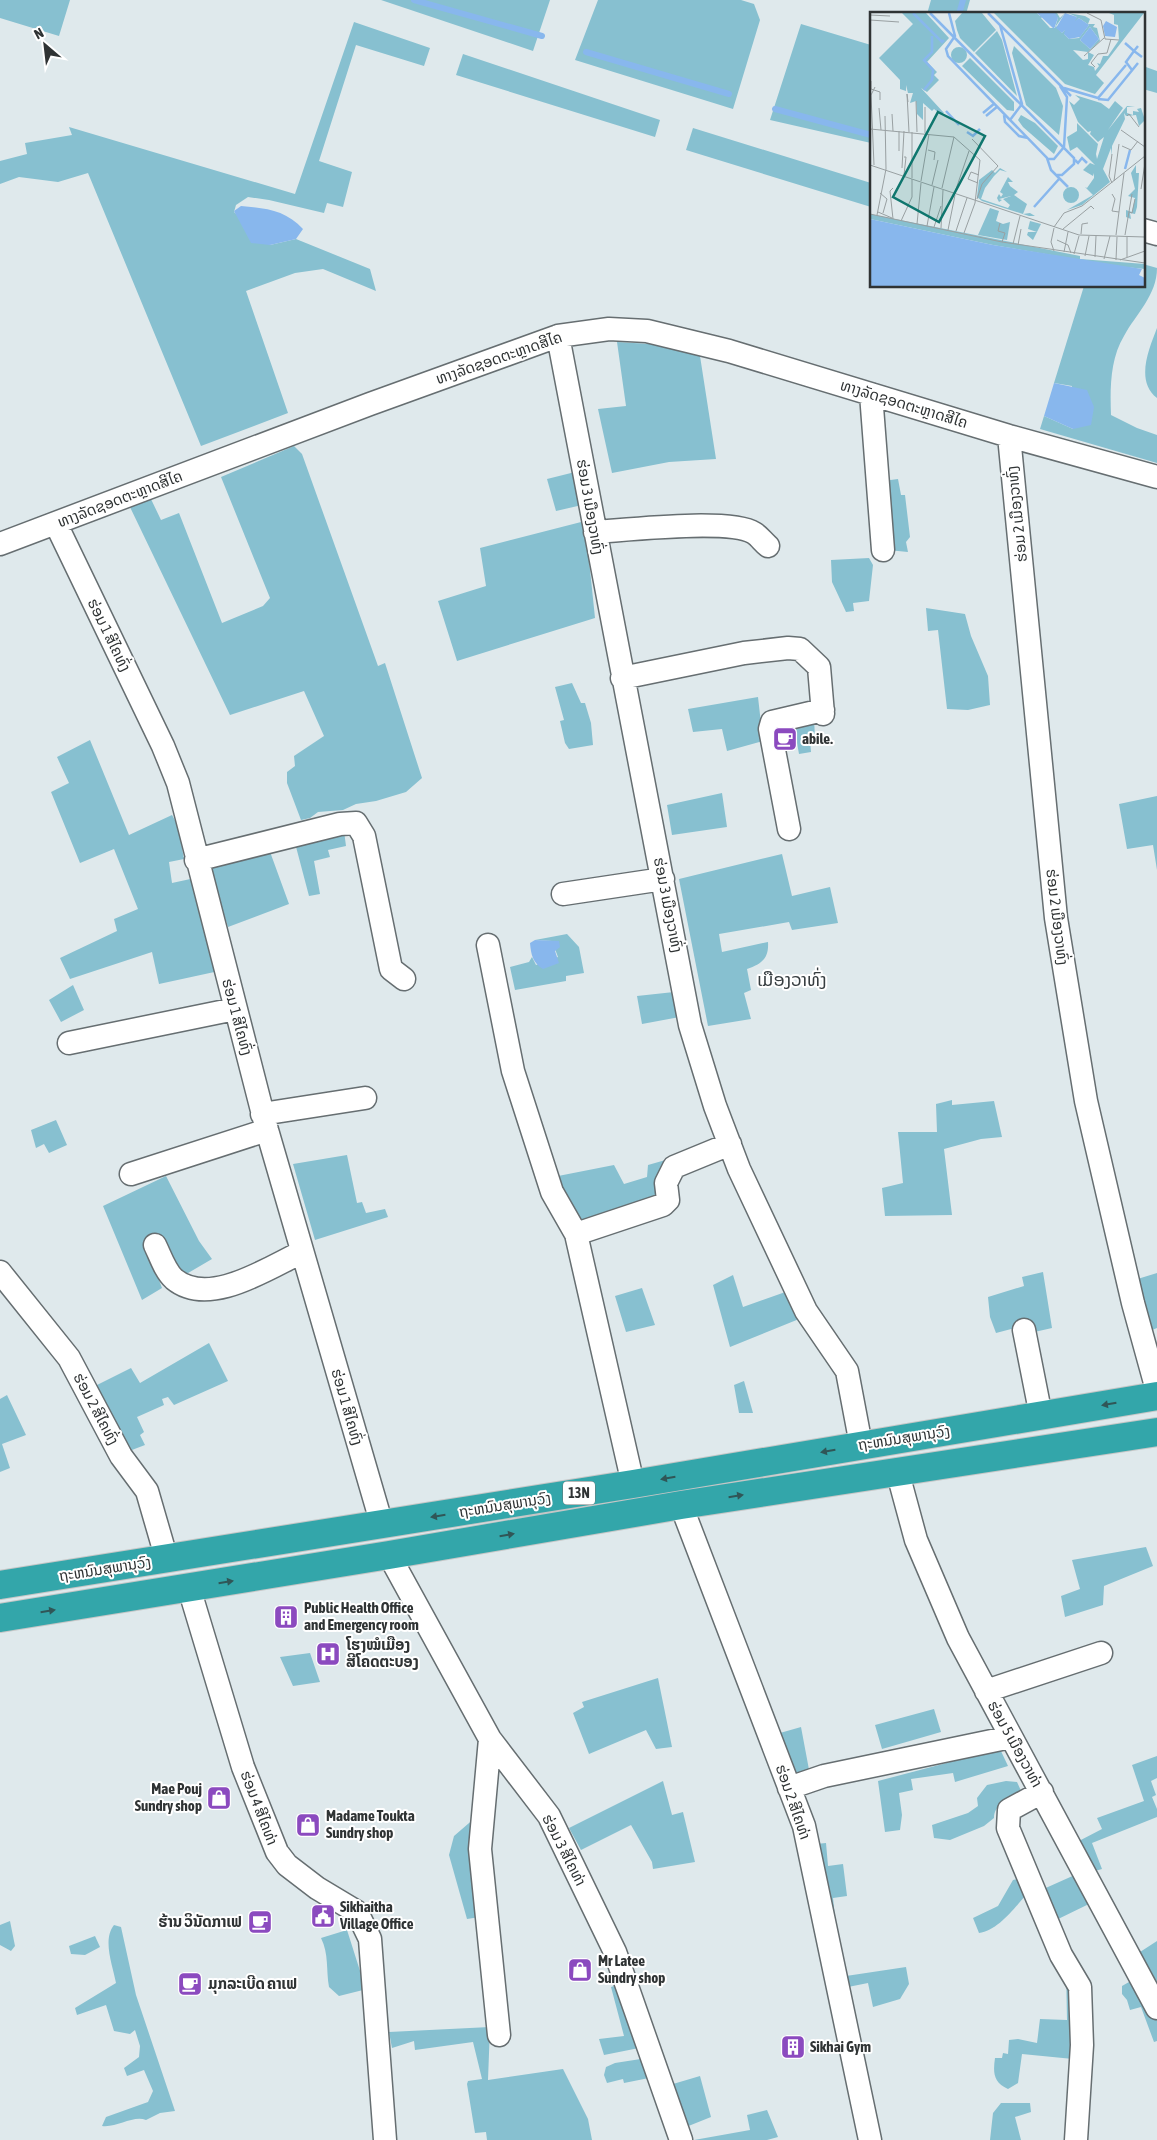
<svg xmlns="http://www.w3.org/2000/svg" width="1157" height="2140" viewBox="0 0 1157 2140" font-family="'Asap Condensed','Noto Sans Lao',sans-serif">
	<rect width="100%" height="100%" fill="#dfe9ec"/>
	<path fill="#87c0d0" d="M0,0H70L59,36L0,18Z
		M381,0H550L533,51Z
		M598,0H741L754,4L760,20L733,109L575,60Z
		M931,0H970L966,14H927Z
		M354,22L430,48L424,66L356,45L319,161L352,172L343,207L327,203L324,213L269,200L248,197L236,205L234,212L270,245L296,239L370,269L376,291L323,269L295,273L246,291L288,413L201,446L88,173L58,182L19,177L0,184V161L27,154L25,143L72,135L69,127L295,194Z
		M801,24L871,45V143L770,120Z
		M463,54L660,120L655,137L456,75Z
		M1143,66L1157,71V93L1143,89Z
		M693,128L871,183V207L686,150Z
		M1143,264L1157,268C1157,295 1136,314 1124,336C1110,359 1110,389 1111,415L1137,428L1157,435V463L1040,429L1044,416L1073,429L1072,386L1054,383L1084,286H1143Z
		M1157,328V398C1135,381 1149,349 1157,328Z
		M617,342L650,344L700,356L716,459L669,462L612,473L598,409L626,406Z
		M294,446L302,454L378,666L385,663L422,778L406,792L376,801L356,804L343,810L318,812L310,818L301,820L287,783V772L295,766L294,756L324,736L304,691L230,715L129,505L150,497L161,520L179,513L222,623L263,606L270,598L221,477Z
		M575,472L582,505L556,511L547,479Z
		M898,479L901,495H905L910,537L906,542L908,552L888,550L883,481Z
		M585,521L595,618L457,661L438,601L486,586L480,548Z
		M869,558L873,565L869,601L853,603L854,611L846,612L832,582L831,560Z
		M926,608L965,614L971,636L988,676L990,705L968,710L947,709L938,630L928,631Z
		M572,683L581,703H585L591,723L593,745L569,749L565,743L560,721L564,720L555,687Z
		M758,697L763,741L727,751L722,729L693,732L688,709Z
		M814,717L815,739L810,740L811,752L799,754L793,721Z
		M90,740L129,835L172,815L178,826L184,859L169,862L172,883L195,878L219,971L159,984L152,952L70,979L60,958L117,931L114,919L138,909L114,849L80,863L51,792L69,783L57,757Z
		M722,793L727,827L672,835L667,805Z
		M1157,796V870L1153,845L1127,849L1119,804Z
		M344,831L346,846L328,850L330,857L314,861L320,894L309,896L295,843Z
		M269,849L289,904L228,927L208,864Z
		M782,854L792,896L830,887L838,923L792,930L789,922L719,934L722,952L768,942C769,958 762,964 747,969L751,990L744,993L751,1019L708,1026L679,879Z
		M567,934L579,947L584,973L566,976V981L515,990L510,967L529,962L532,957L536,965L558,957L552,941L535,940Z
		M73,985L84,1010L61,1022L49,1000Z
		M674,992L685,1016L642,1024L637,996Z
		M952,1100V1105L994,1101L1002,1137L981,1139L944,1149L952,1215L885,1216L882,1188L903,1183L898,1132H937L936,1104Z
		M56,1120L67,1145L49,1153L44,1144L36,1148L31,1130Z
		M347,1155L357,1203L362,1202L366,1213L385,1209L388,1217L315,1240L293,1164Z
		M669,1159L656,1200L581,1223L553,1177L614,1165L624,1184L647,1177L648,1165Z
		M166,1176L199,1241L212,1259L183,1276L146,1246L162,1288L142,1300L103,1206Z
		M1043,1272L1052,1328L1017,1336L1015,1328L996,1333L990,1317L988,1297L1024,1286L1022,1277Z
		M1157,1273V1328L1147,1332L1131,1281Z
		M733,1275L743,1307L791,1290L804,1317L730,1347L713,1285Z
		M642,1288L655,1325L626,1332L615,1296Z
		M209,1343L228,1381L174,1405L168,1397L162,1399L164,1405L137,1417L144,1432L140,1435L145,1445L124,1453L91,1388L131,1368L140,1383Z
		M744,1381L753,1413H739L734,1385Z
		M7,1395L26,1435L2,1444L10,1468L0,1472V1399Z
		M1146,1547L1153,1566L1104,1586L1103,1605L1065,1617L1061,1596L1080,1589L1072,1560Z
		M310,1653L320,1682L293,1686L280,1657Z
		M658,1678L672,1747L656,1749L646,1730L589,1754L573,1713L584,1707L582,1702Z
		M934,1709L941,1732L882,1749L875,1725Z
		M801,1727L810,1775L791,1782L773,1735Z
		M1000,1749L1008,1766L955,1782L953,1773L911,1779L913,1790L899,1793L902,1815L900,1830L885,1832L878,1781Z
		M1157,1756V1778L1151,1781L1156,1795L1152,1797L1157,1809V1817L1092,1843L1102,1869L1095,1871L1077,1842L1102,1829L1097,1818L1144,1801L1132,1765Z
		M663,1781L672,1815L683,1812L695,1862L653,1869L652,1862L631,1825L581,1850L569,1828Z
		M1006,1781L1017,1782L1022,1793C1010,1799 994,1803 994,1818L984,1826L950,1840L934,1838L932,1825L968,1813L978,1806L977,1798L987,1785Z
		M476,1817L480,1917L467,1919L449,1855L454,1836Z
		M826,1843L828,1866L843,1864L847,1896L833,1898L836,1926L816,1844Z
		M1077,1874L1091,1903L1052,1922L1039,1891Z
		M1021,1878L1025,1896C1014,1909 997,1931 979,1933L973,1918L998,1906L1013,1880Z
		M10,1921L15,1946L11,1951L0,1945V1925Z
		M114,1925L121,1927L136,1995L175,2111L160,2113L146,2120C133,2115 117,2128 102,2126L106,2117L148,2102L153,2091L144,2070L127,2076L124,2068L139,2057L140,2046L135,2030L130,2034L114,2031L106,2005L77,2015L75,2008L116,1983C113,1966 102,1940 114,1925Z
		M347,1930L361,1974L363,1990L339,1996L329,1987C326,1970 329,1954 321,1938Z
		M95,1936L100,1947L85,1955L71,1954L69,1946Z
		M1157,1941V1982L1140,1952Z
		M906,1967L909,1984L900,1999L873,2007L868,1983L848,1987L846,1976Z
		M1066,1967L1074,1984L1073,2059L1022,2054L1018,2083L1008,2089C993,2082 993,2072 995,2058H1002L1003,2053L1008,2054L1009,2040L1018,2039L1037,2043L1040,2019L1067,2020Z
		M1129,1982L1138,1985L1157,2018V2041L1154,2042L1141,2007L1130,2010L1127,2000L1122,1994V1986Z
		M620,1984L644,2047L604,2055L599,2039L624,2036L611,1987Z
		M490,2027L488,2080L563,2069L588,2119L592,2140H487L486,2132L475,2133L467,2084L468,2081L482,2079L473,2042L415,2050L414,2041L392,2048L389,2032Z
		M647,2058L654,2077L624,2083L623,2079L607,2083L604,2075L606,2067L615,2063Z
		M700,2076L711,2117L686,2127L673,2084Z
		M1001,2103H1030L1031,2112L1015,2117L1021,2140H990L993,2113Z
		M767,2110L778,2137L767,2140H694L750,2130L747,2115Z"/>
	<path fill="#88b7ed" d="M241,206C265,208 286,210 303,229L296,239L270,245L251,243L234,211Z
		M1054,383L1087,390L1094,407L1091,425L1073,429L1044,416Z
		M535,940L559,941L560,947L555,951L559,963L543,969C533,963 531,955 530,943Z"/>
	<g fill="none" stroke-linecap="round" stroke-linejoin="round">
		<path stroke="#88b7ed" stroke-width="6" d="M414,0L542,36
			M959,14L963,0
			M586,52L729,94
			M775,109L871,135"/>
		<defs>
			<path id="minor" d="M1143,230L1157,234
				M558,336L690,1025L715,1106L739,1169L806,1311L847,1371L861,1445
				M871,394L883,550
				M1009,436L1056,918L1086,1101L1133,1303L1157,1390
				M56,524L163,746L178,783L267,1130L382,1525
				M595,532C626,530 730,518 754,533C759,536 763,542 768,546
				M0,544L370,404L558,336L609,329L647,331L729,351L1009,436L1157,477
				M622,678L744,653L788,648L800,649L819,667L823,714
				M789,829L770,729L772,722L823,710
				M196,860L340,824L356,823L364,836L391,969L404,979
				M563,894L663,879
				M488,945L513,1071L552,1192L576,1234L633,1484
				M69,1043L235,1009
				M262,1114L365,1098
				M131,1174L267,1130
				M576,1234L663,1205L668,1200L666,1183L674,1167L730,1144
				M155,1245C160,1255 165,1271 174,1279C209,1308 268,1268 302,1252
				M0,1272L69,1358L121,1456L147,1491L167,1560
				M1024,1330L1041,1416
				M897,1470L916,1540L958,1638L1157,2008
				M681,1505L804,1826L870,2140
				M389,1555L490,1739L549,1816L615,1952L681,2140
				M189,1588L243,1767L277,1852L287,1865L317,1888L357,1912L370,1939L385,2140
				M986,1691L1101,1653
				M490,1739L480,1849L499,2035
				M789,1788L824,1776L1011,1737
				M1042,1792L1009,1810L1008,1828L1061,1955L1080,1987L1082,2045L1076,2140"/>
			<path id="highway" d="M0,1585L633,1484L1157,1396
				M0,1618L389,1555L681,1505L1157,1432"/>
		</defs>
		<use href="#minor" stroke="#666e71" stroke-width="25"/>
		<use href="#highway" stroke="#c5c6c6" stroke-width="30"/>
		<use href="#minor" stroke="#fff" stroke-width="22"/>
		<use href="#highway" stroke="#33a6aa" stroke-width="28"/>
	</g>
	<defs><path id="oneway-solid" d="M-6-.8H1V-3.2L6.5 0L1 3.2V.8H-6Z" transform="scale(1.25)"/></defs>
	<g fill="#305657">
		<use href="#oneway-solid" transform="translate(1109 1404) rotate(170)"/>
		<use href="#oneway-solid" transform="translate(828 1451) rotate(170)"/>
		<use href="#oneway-solid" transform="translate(668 1478) rotate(170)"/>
		<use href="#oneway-solid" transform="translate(736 1496) rotate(-9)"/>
		<use href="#oneway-solid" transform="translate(438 1516) rotate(171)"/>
		<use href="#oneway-solid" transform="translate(507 1535) rotate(-10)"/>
		<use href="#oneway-solid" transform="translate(226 1582) rotate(-9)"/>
		<use href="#oneway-solid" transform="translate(48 1611) rotate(-9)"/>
	</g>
	<defs>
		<symbol id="cafe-square" viewBox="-11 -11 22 22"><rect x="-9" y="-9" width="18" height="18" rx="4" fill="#8b4abf" stroke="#fff"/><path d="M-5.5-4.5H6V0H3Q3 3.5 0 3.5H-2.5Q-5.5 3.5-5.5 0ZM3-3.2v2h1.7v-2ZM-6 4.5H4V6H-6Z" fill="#fff"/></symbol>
		<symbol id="building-square" viewBox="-11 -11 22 22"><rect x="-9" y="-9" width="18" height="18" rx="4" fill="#8b4abf" stroke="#fff"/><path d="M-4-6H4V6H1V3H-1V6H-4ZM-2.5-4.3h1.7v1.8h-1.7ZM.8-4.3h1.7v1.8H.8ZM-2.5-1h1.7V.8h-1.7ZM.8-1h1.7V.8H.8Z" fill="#fff"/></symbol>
		<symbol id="hospital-square" viewBox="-11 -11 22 22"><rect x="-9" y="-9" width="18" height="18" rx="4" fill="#8b4abf" stroke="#fff"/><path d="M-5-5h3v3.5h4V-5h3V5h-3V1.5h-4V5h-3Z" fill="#fff"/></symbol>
		<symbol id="shop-square" viewBox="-11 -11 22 22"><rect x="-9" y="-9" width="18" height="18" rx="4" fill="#8b4abf" stroke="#fff"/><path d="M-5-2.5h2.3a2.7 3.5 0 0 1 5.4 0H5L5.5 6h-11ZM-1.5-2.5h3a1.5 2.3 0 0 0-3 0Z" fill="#fff"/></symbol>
		<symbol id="civic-square" viewBox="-11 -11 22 22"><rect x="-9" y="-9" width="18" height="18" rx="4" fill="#8b4abf" stroke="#fff"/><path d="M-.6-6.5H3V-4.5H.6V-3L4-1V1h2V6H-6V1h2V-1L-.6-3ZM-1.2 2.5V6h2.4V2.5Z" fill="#fff"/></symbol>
	</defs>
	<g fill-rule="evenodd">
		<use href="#cafe-square" x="771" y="725" width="28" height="28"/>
		<use href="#building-square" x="272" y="1603" width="28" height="28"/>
		<use href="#hospital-square" x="314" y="1640" width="28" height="28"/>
		<use href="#shop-square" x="205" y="1784" width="28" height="28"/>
		<use href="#shop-square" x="294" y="1811" width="28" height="28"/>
		<use href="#civic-square" x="309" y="1902" width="28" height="28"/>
		<use href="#cafe-square" x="246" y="1908" width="28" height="28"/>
		<use href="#shop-square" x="566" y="1956" width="28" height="28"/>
		<use href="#cafe-square" x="176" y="1970" width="28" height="28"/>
		<use href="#building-square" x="779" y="2033" width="28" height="28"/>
	</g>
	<g text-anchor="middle" stroke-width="4" stroke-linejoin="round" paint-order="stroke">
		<rect fill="#fff" stroke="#6d7071" stroke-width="1" x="563" y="1481.5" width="32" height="23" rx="4"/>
		<g font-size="14" font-weight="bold" fill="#2f3334">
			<text x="579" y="1498">13N</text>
		</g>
		<g font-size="15" fill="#2f3334" stroke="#fff">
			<text transform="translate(499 358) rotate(-19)" y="5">ທາງລັດຊອດຕະຫຼາດສີໄຄ</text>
			<text transform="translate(904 404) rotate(17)" y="5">ທາງລັດຊອດຕະຫຼາດສີໄຄ</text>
			<text transform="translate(120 499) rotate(-21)" y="5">ທາງລັດຊອດຕະຫຼາດສີໄຄ</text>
			<text transform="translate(590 507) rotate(80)" y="5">ຮ່ອມ 3 ເມືອງວາທົ່ງ</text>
			<text transform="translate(1017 514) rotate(-96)" y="5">ຮ່ອມ 2 ເມືອງວາທົ່ງ</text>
			<text transform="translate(109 635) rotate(64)" y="5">ຮ່ອມ 1 ສີໄຄທົ່ງ</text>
			<text transform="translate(668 905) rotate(79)" y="5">ຮ່ອມ 3 ເມືອງວາທົ່ງ</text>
			<text transform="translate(1057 917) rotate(83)" y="5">ຮ່ອມ 2 ເມືອງວາທົ່ງ</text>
			<text transform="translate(237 1017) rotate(75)" y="5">ຮ່ອມ 1 ສີໄຄທົ່ງ</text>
			<text transform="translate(347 1407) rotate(74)" y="5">ຮ່ອມ 1 ສີໄຄທົ່ງ</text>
			<text transform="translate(96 1409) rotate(62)" y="5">ຮ່ອມ 2 ສີໄຄທົ່ງ</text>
			<text transform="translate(904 1438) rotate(-9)" y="5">ຖະຫນົນສຸພານຸວົງ</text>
			<text transform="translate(505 1505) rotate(-9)" y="5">ຖະຫນົນສຸພານຸວົງ</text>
			<text transform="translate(105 1569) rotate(-9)" y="5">ຖະຫນົນສຸພານຸວົງ</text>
			<text transform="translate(1015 1744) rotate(61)" y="5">ຮ່ອມ 5 ເມືອງວາທ່າ</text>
			<text transform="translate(793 1802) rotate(71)" y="5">ຮ່ອມ 2 ສີໄຄທ່າ</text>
			<text transform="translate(259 1808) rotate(69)" y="5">ຮ່ອມ 4 ສີໄຄທ່າ</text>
			<text transform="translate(564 1850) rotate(63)" y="5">ຮ່ອມ 3 ສີໄຄທ່າ</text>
		</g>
		<g font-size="15" font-weight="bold" fill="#2f3334" stroke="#fff" text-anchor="start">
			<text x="802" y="744">abile.</text>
			<text x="304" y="1613">Public Health Office<tspan x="304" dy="17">and Emergency room</tspan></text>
			<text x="346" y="1650">ໂຮງໝໍເມືອງ<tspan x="346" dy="17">ສີໂຄດຕະບອງ</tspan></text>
			<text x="202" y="1794" text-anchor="end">Mae Pouj<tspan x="202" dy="17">Sundry shop</tspan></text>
			<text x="326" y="1821">Madame Toukta<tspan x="326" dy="17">Sundry shop</tspan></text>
			<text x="340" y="1912">Sikhaitha<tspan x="340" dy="17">Village Office</tspan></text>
			<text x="242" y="1927" text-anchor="end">ຮ້ານ ວິນັດກາເຟ</text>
			<text x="598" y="1966">Mr Latee<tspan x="598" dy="17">Sundry shop</tspan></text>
			<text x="208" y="1989">ມຸກລະເບີດ ຄາເຟ</text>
			<text x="810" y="2052">Sikhai Gym</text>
		</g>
		<g font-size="18" fill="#363d40" stroke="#fff">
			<text x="792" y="986">ເມືອງວາທົ່ງ</text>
		</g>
	</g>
	<g transform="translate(870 12)">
		<rect width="275" height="275" fill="#dfe9ec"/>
		<path d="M32,1H56L79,26L57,50L67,60L64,63L69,68L57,80L51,76L74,101L70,102L64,97L62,99L53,91V108L47,102L46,89L40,91L43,81H38L36,73V79L30,77V68L9,46L43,12ZM92,1H112L126,18L104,40L90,26L87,18L85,9ZM124,1H167L170,4L178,1L171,6L180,16H185L188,6L180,1H187L190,6L195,1L186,14L192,21L207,5L198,1L215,4L220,7L218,12H225L223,15L227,16L230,29L218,40L203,38L213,48L218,47V40L224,43L218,53L224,55L225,59L229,54L227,51L230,52L233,44H238L249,28L248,13L244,12V3L239,1H274L226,63L234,71L225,82L195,72ZM209,6L219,13L209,26L199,27L194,22L201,24L196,19ZM220,15L229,27L220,37L210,28ZM127,19L132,28L147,84L105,41ZM144,34L186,76L193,94L189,123L156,93L142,41ZM81 43a8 8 0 1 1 16 0a8 8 0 1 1-16 0ZM100,46L144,90V99L137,98L92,54ZM205,83L231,91L239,97L245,89L253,96L238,118L257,94L265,95H257V101L263,103V99L269,100L267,97L271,96L275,108L269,114L266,103L256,104L254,101L255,107L242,134V144L241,136L233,157L240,170L212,193L197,198L223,183L215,175L217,176L224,166V161L223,164L213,158L220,151L225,153L207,135L200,139L197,125L207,119V111L228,132L226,142L227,147L234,125L228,130L220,122L221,119L218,120L208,110L199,89L204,93L210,87ZM151,103L165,111L188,134L184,142L153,115L148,108ZM266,153V161H269L267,195L265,202L260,201L261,207L256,205V198L262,200L265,186L258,184L265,177L261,161ZM130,156L137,160L130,158L124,164L115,176L111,187L138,196L140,193L133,187L141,184L129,187L132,188L129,190L127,186L129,182L131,185L133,182L130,180L138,165L143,170H138L140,174L148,180L144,183L157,192L153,202L160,201L165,204H159L112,189L107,185L109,168L122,158L125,161ZM193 183a8 8 0 1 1 16 0a8 8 0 1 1-16 0ZM120,196L129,199L126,209L133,212L140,210L137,228L108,223ZM0,202L210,244V247L275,252V257L245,254L123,233L0,207ZM160,209L171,212L163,228L157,223L158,220H167L158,217Z" fill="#87c0d0" fill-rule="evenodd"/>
		<path d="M167,1H185L188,6L184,17ZM195,1L207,5L205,9L209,6L219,13L210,25L199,27L194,22L195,18L192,21L186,16ZM236,9L247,15L245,25L235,24L233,14ZM220,15L229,27L220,37L210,28ZM0,207L123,233L266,256L272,257L269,263L275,266V274H0Z" fill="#88b7ed"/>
		<path fill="none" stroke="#88b7ed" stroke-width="2.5" d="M43,1L72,30L74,28M60,1L204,146V152L192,163H187M79,1L85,24L76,37L78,44L177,146L181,158L198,175M118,1L201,84M130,13L152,92L140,108M255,31L264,39L268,34M262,58L256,50L264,39L272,45M194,76L228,86L256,53M54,78L62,68L63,58L54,48L62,40V24M228,87L238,88L268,51M76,99L89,113M113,101L125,91M134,103L135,110L149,124L158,126M116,104L128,94M97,120L103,124L110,117M178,147H184L194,135L197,85L190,74M205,148L208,151L212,146L217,151M255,157L260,138M164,195L189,167"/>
		<path fill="none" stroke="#99a0a2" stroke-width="1" d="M217,1L231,8L235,27L249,28M0,3L20,4M0,8L29,10M214,44L234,26M225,55L221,51L228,42L237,41L241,27M1,69V77L10,80V88M46,89L47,120M38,90L37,82L39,120M55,95V121M9,96L11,118M22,102L23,119M257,104L259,102L269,115M0,117L84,125L110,148L105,191L94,221M251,118L275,135M29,119V139M102,127L128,154L112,172L107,187M252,134L261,138L268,129M58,138L65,140L64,148M34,145H36L34,163M0,153L209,223L275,225M4,153L1,83L5,75M32,156L34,119M42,166V120M51,169L59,122M244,169L249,132M108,171L98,167L101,160L109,163M242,171L239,164L242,142M62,173L68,148M72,176L84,125M271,177L275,151M85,180L99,139M10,181L17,187L13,201M242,182L245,187L242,199L249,200M8,200L22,206M259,200L262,201L265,187M0,202L132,230L275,251M7,203L16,157L15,104M23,207L20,179L23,176M31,209L42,185V167M130,211L128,219L135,221L132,230M47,212L51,171M57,214L64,175M64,215L71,194M184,215L194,201L212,194L275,144M71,216L73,178M193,217L221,194L224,197M78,218L85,183M86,219L97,186M211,222L212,212L218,211M246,223L254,161M255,223L262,182M257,225V245M187,228L198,233L201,241M143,232L150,204M148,233L151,217M184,239L181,230L184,216M194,240L198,220M204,242L209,224M215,244L219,224M225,245L226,224M234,247L240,224M246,248L247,225M250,248L275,239"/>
		<path fill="#0f766e" fill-opacity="0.15" stroke="#0f766e" stroke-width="2.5" d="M68,100L115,124L69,210L23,185Z"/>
		<rect width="275" height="275" fill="none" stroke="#2f3334" stroke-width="2.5"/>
	</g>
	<g transform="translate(45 45) rotate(332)" stroke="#ffffff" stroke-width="4" paint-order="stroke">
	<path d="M0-4L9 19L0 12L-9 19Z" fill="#2f3334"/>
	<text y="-8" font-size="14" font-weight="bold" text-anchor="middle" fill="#2f3334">N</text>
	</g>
</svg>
